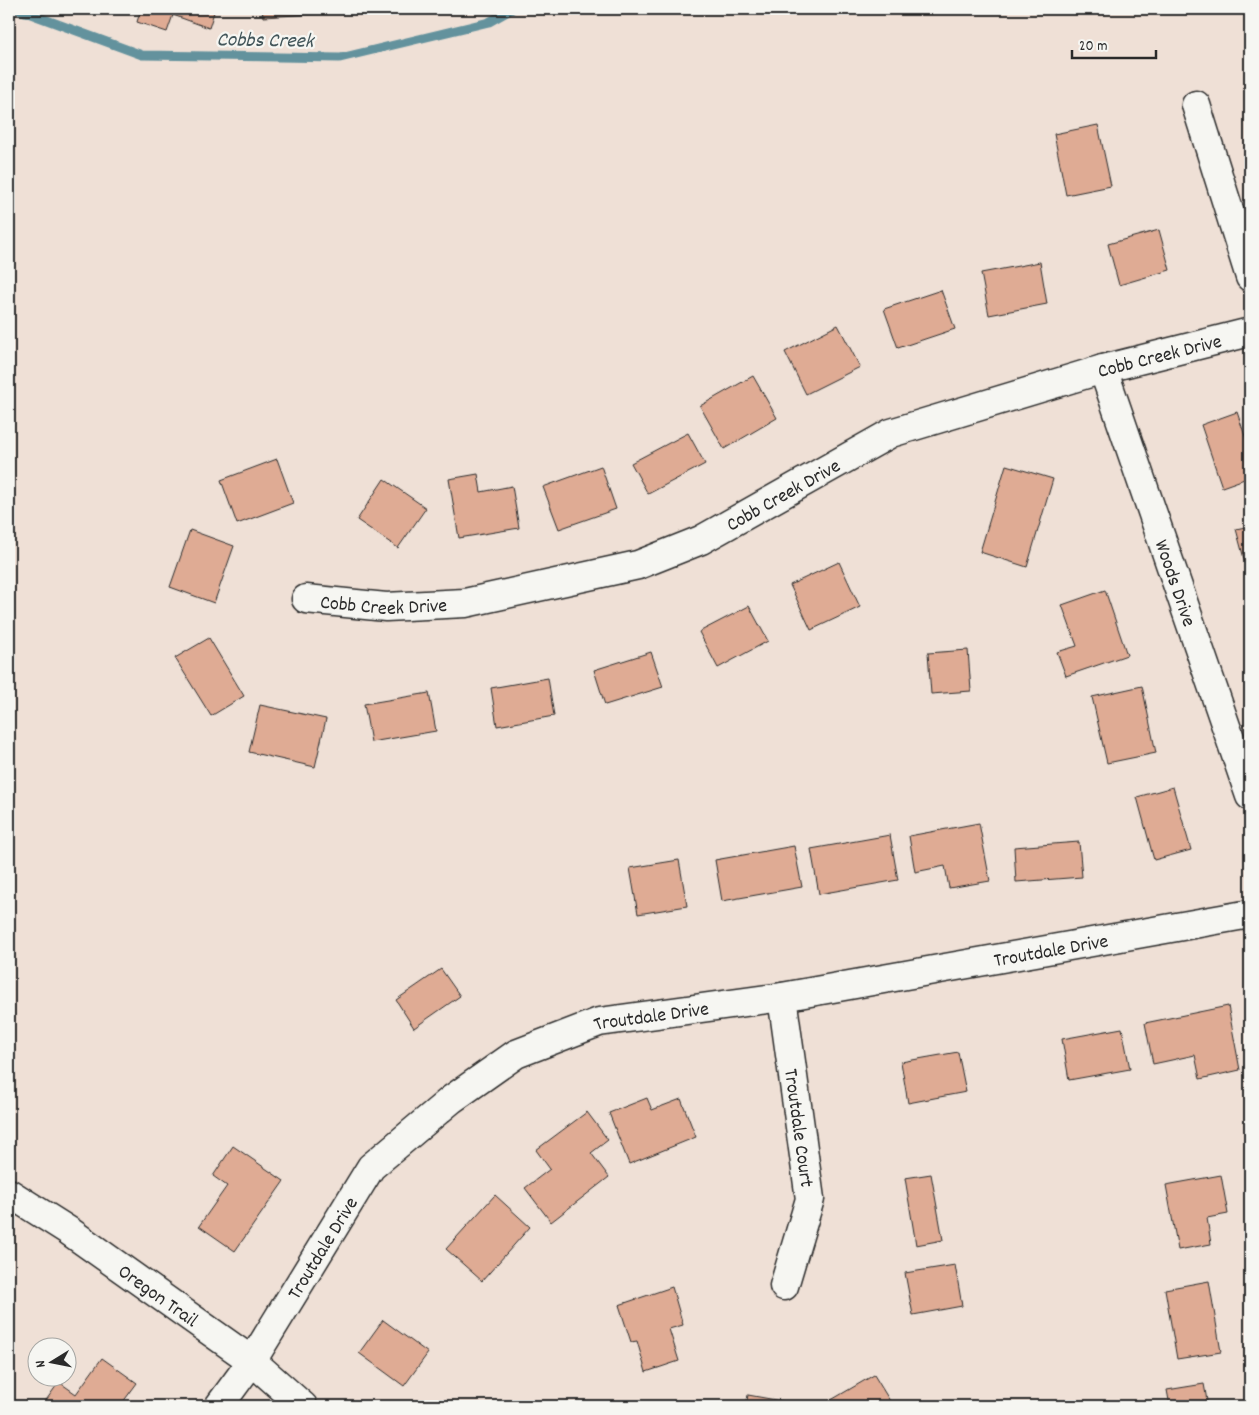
<svg xmlns="http://www.w3.org/2000/svg" width="1259" height="1415" viewBox="0 0 1259 1415" font-family="Dekko,sans-serif">
	<rect width="100%" height="100%" fill="#efe0d6"/>
	<filter id="ink" filterUnits="userSpaceOnUse"><feTurbulence type="fractalNoise" baseFrequency=".02" numOctaves="2"/><feDisplacementMap in="SourceGraphic" scale="10" xChannelSelector="R" yChannelSelector="G"/><feConvolveMatrix kernelMatrix="1 2 1 2 8 2 1 2 1" color-interpolation-filters="sRGB"/></filter>
	<g filter="url(#ink)">
		<g fill="none" stroke-linecap="round" stroke-linejoin="round">
			<path stroke="#64929d" stroke-width="9" d="M17,9L142,55L340,58L489,22L512,9"/>
		</g>
		<path fill="#dfab94" stroke="#2b2b2b" d="M141,9H215L209,28L173,15L167,32L137,22Z
			M262,9H330V13L263,17Z
			M1098,125L1111,186L1066,195L1054,134Z
			M1159,230L1170,270L1119,285L1108,244Z
			M1040,262L1047,304L989,315L981,273Z
			M941,290L955,329L898,348L884,309Z
			M838,325L860,367L806,394L785,352Z
			M753,376L777,418L724,449L700,406Z
			M1237,412L1250,451V477L1222,487L1201,425Z
			M688,433L705,464L648,494L631,463Z
			M277,459L293,503L237,524L221,480Z
			M1006,465L1053,479L1027,567L980,552Z
			M601,466L616,509L559,529L543,487Z
			M478,474L481,492L512,486L519,528L459,538L449,479Z
			M384,479L426,508L398,548L357,520Z
			M1250,526V581L1236,529Z
			M190,530L234,546L214,603L170,587Z
			M839,562L860,607L811,630L790,585Z
			M1105,590L1127,655L1066,676L1057,652L1077,646L1062,605Z
			M749,606L768,641L718,668L699,632Z
			M209,638L244,696L211,716L175,658Z
			M968,650L971,691L931,694L928,653Z
			M651,652L663,687L605,705L594,670Z
			M548,678L554,716L497,726L491,688Z
			M1142,686L1156,753L1107,763L1092,697Z
			M429,693L436,731L371,742L364,704Z
			M260,705L326,719L315,767L249,752Z
			M1173,787L1191,850L1154,860L1137,797Z
			M979,823L990,881L949,888L945,866L915,872L909,836Z
			M890,835L898,880L819,894L811,849Z
			M1079,842L1082,877L1016,882L1014,847Z
			M794,846L802,887L722,901L715,860Z
			M679,860L687,906L638,914L630,868Z
			M441,969L460,996L414,1028L396,1000Z
			M1228,1006L1240,1070L1200,1079L1195,1055L1153,1064L1145,1023Z
			M1122,1028L1130,1069L1069,1080L1062,1039Z
			M958,1052L966,1092L908,1103L901,1062Z
			M647,1098L652,1110L681,1099L696,1137L629,1164L609,1113Z
			M587,1112L608,1140L591,1153L609,1177L551,1222L525,1188L550,1169L536,1150Z
			M233,1146L284,1181L235,1251L199,1226L227,1186L213,1176Z
			M931,1174L943,1240L916,1245L905,1178Z
			M1221,1175L1228,1214L1207,1218L1211,1244L1178,1250L1166,1185Z
			M495,1195L530,1227L482,1281L446,1249Z
			M955,1265L962,1306L913,1315L905,1273Z
			M1209,1281L1221,1352L1177,1359L1165,1289Z
			M672,1287L683,1325L669,1329L679,1361L646,1372L637,1341L631,1342L619,1305Z
			M383,1320L428,1353L404,1386L359,1353Z
			M102,1358L137,1383L120,1406H42L59,1382L76,1394Z
			M874,1375L893,1406H821Z
			M1204,1384L1208,1406H1170L1167,1390Z
			M748,1395L787,1402L786,1406H746Z"/>
		<g fill="none" stroke-linecap="round" stroke-linejoin="round">
			<defs>
				<g id="street">
					<path d="M1196,105L1250,277"/>
					<path id="s1" d="M1103,369L1250,796"/>
					<path id="s2" d="M306,599L386,607L465,603L638,565L701,540L891,433L1103,369L1250,332"/>
					<path id="s3" d="M782,997L810,1199L784,1286"/>
					<path id="s4" d="M9,1193L69,1231L252,1361L303,1406"/>
					<path id="s5" d="M219,1406L252,1361L371,1167L452,1099L516,1054L599,1022L782,997L1250,914"/>
				</g>
			</defs>
			<use href="#street" stroke="#2b2b2b" stroke-width="31"/>
			<use href="#street" stroke="#f6f6f2" stroke-width="28"/>
		</g>
	</g>
	<g text-anchor="middle" stroke-width="4.5" stroke-linejoin="round" paint-order="stroke">
		<g font-size="20" fill="#2b2b2b" stroke="#f6f6f2">
			<text dy="7" stroke="none"><textPath href="#s2" startOffset="902">Cobb Creek Drive</textPath></text>
			<text dy="7" stroke="none"><textPath href="#s2" startOffset="498">Cobb Creek Drive</textPath></text>
			<text dy="7" stroke="none"><textPath href="#s1" startOffset="226">Woods Drive</textPath></text>
			<text dy="7" stroke="none"><textPath href="#s2" startOffset="78">Cobb Creek Drive</textPath></text>
			<text dy="7" stroke="none"><textPath href="#s5" startOffset="1014">Troutdale Drive</textPath></text>
			<text dy="7" stroke="none"><textPath href="#s5" startOffset="609">Troutdale Drive</textPath></text>
			<text dy="7" stroke="none"><textPath href="#s3" startOffset="132">Troutdale Court</textPath></text>
			<text dy="7" stroke="none"><textPath href="#s5" startOffset="189">Troutdale Drive</textPath></text>
			<text dy="7" stroke="none"><textPath href="#s4" startOffset="181">Oregon Trail</textPath></text>
		</g>
		<g font-size="21" font-style="italic" fill="#43565a" stroke="#f6f6f2">
			<text transform="translate(265 39) rotate(1)" y="7">Cobbs Creek</text>
		</g>
	</g>
	<rect width="1259" height="1415" fill="none" stroke="#f6f6f2" stroke-width="30"/>
	<rect x="15" y="15" width="1229" height="1385" fill="none" stroke="#2b2b2b" stroke-width="2" filter="url(#ink)"/>
	<g transform="translate(52 1362) rotate(260)"><circle r="24" fill="#f6f6f2" stroke="#a5a5a2"/>
	<path d="M0-4L9 19L0 12L-9 19Z" fill="#2b2b2b"/>
	<text y="-8" font-size="14" font-weight="bold" text-anchor="middle" fill="#2b2b2b">N</text>
	</g>
	<path d="M1072 50v8h84v-8" fill="none" stroke="#2b2b2b" stroke-width="2.5"/>
	<text x="1079" y="50" font-size="15" fill="#2b2b2b" stroke="#f6f6f2" stroke-width="4" paint-order="stroke">20 m</text>
</svg>
